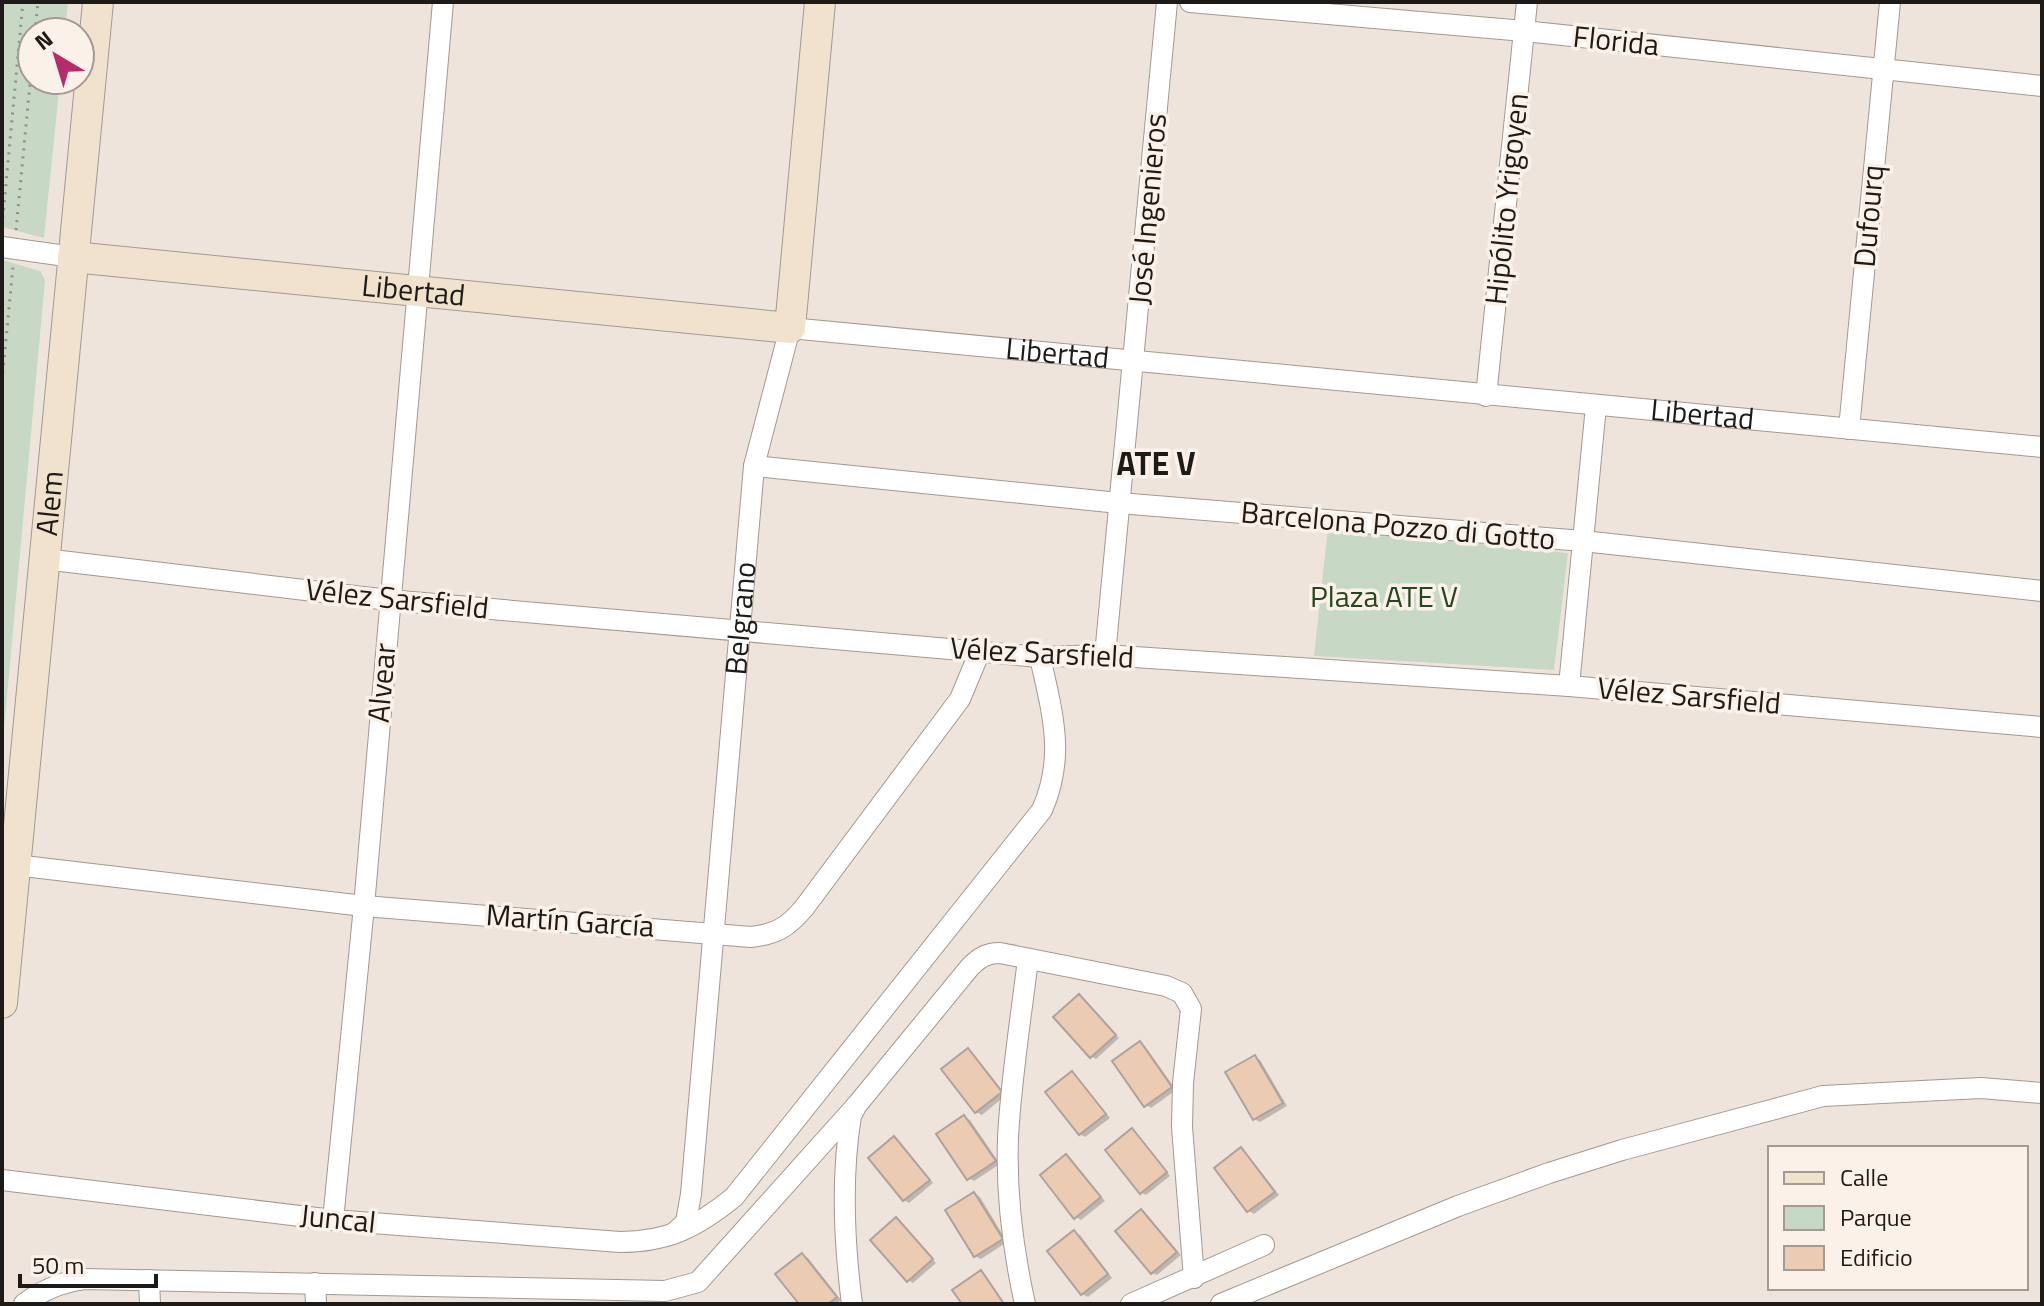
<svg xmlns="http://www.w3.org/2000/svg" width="2044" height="1306" viewBox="0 0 2044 1306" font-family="'Titillium Web',sans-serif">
	<rect width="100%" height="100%" fill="#eee4dc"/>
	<path fill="#c7d8c4" d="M2,2H68L65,32H32V80H60L44,238L2,227Z
		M2,260L40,271L45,280L2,750Z
		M1328,528L1568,553L1554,670L1314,656Z"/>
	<path fill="#0003" d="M1079,996L1119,1038L1096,1059L1091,1056Z
		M1140,1044L1145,1046L1176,1090L1151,1108L1146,1105Z
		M968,1050L973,1053L1006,1095L982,1115L976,1112Z
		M1255,1057L1260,1060L1287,1106L1260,1122L1254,1119Z
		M1072,1073L1110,1118L1085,1137L1080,1134Z
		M964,1117L970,1120L1000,1164L974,1181L969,1178Z
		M1132,1131L1170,1176L1146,1195L1141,1192Z
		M895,1139L933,1183L909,1203L904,1200Z
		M1241,1150L1246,1153L1279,1195L1254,1214L1249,1211L1216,1169Z
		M1066,1156L1105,1201L1081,1220L1076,1217Z
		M975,1194L980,1197L1007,1242L981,1259L975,1256Z
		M1141,1212L1181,1255L1157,1275L1152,1273Z
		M896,1220L936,1263L913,1283L908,1280Z
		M1074,1233L1080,1235L1112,1278L1088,1297L1082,1294Z
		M803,1255L808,1258L841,1300L836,1304H801Z
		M981,1273L986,1276L1005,1304H964Z"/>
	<path fill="#ebcbb1" stroke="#ada39c" stroke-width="2" d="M1079,994L1116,1035L1090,1058L1053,1017Z
		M1140,1041L1172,1087L1144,1107L1112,1061Z
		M968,1048L1002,1092L975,1113L941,1069Z
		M1255,1055L1283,1103L1253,1120L1225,1072Z
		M1072,1071L1106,1114L1079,1135L1045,1092Z
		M964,1115L996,1161L967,1180L936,1134Z
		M1132,1128L1167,1172L1140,1194L1105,1150Z
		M894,1136L930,1180L903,1201L868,1158Z
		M1241,1147L1275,1192L1247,1212L1214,1168Z
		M1066,1154L1101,1197L1074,1219L1040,1175Z
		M974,1192L1003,1239L974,1257L945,1210Z
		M1141,1209L1177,1252L1151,1274L1115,1231Z
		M896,1217L933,1259L907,1282L870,1240Z
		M1074,1230L1108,1274L1081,1295L1047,1251Z
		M802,1253L837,1297L828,1304H799L775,1274Z
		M981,1270L1004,1304H962L952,1290Z"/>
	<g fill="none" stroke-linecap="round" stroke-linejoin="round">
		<defs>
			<g id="minor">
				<path d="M1190,2L1524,31L2042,86"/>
				<path d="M2,247L73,257"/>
				<path d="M1486,396L1527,2"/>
				<path d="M1849,429L1890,2"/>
				<path d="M754,466L1119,503L1583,541L2042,591"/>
				<path d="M44,559L389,600L1040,657L1105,655L1569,686L2042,727"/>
				<path d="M1105,655L1167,2"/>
				<path d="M1569,686L1596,406"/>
				<path d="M15,865L364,906L751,937C776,934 787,928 804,908L960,699L980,651"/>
				<path d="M2,1180L333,1220L620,1242C668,1242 697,1227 734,1197L1042,810C1066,756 1052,712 1040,657"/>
				<path d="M333,1220L364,906L443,2"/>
				<path id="s1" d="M673,1234L686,1222L691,1194L754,466L790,328L2042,447"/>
				<path d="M149,1280L150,1304"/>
				<path d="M315,1283L316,1304"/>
				<path d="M24,1304C42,1290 61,1282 84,1279L665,1291L698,1282L856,1106"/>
				<path d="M852,1304C844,1242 841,1177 851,1116L856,1106L970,967C980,957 987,953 1000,953L1166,986L1182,993L1191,1009L1183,1083L1182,1127L1194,1278"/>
				<path d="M1025,1304C1013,1250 1006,1193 1008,1138C1011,1078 1021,1018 1028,959"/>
				<path d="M1131,1304L1264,1245"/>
				<path d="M1221,1304L1458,1206L1549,1173L1622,1150L1823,1096L1981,1088L2042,1093"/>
			</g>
			<g id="secondary">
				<path id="s2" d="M73,257L790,328L820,2"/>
				<path id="s3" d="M2,1003L98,2"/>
			</g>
		</defs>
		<use href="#minor" stroke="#a29991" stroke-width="22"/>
		<use href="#secondary" stroke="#a29991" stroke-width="32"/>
		<path stroke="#948d87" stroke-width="3" stroke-dasharray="2 6" stroke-linecap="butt" d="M35,32L38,2
			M2,226L23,2
			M16,230L32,63
			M2,381L13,266"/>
		<use href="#minor" stroke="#fff" stroke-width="20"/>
		<use href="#secondary" stroke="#f0e2cc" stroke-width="30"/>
	</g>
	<g text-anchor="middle" stroke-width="7" stroke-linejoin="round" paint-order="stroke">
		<g font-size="30" fill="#1d1a17" stroke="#fbf1e9">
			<text transform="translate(1616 41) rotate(6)" y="10">Florida</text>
			<text transform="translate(1507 199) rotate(-84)" y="10">Hipólito Yrigoyen</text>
			<text transform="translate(1148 209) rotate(-85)" y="10">José Ingenieros</text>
			<text transform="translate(1869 216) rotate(-85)" y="10">Dufourq</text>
			<text dy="10" stroke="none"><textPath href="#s2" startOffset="342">Libertad</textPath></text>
			<text dy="10" stroke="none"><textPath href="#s1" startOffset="1188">Libertad</textPath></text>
			<text dy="10" stroke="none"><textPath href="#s1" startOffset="1836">Libertad</textPath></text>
			<text dy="10" stroke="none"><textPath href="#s3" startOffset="502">Alem</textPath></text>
			<text transform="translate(1398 526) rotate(5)" y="10">Barcelona Pozzo di Gotto</text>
			<text transform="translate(397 599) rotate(6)" y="10">Vélez Sarsfield</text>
			<text dy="10" stroke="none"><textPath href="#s1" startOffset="624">Belgrano</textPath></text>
			<text transform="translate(1042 653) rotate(3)" y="10">Vélez Sarsfield</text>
			<text transform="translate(382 683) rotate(-85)" y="10">Alvear</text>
			<text transform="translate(1689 696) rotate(5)" y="10">Vélez Sarsfield</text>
			<text transform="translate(570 921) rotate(4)" y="10">Martín García</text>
			<text transform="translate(338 1219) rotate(6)" y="10">Juncal</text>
		</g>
		<g font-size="30" fill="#24481e" stroke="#fbf1e9">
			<text x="1384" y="607">Plaza ATE V</text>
		</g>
		<g font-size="32" font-weight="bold" fill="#1d1a17" stroke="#fbf1e9">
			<text x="1156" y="475">ATE V</text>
		</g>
	</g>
	<rect width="2044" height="1306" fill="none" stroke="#1d1a17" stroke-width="8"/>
	<rect x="1768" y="1146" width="260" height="144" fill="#fbf1e9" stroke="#a29b95" stroke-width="2"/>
	<rect x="1784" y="1172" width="40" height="12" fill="#f0e2cc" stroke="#a29b95" stroke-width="2"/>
	<text x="1840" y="1186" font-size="24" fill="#1d1a17">Calle</text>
	<rect x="1784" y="1206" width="40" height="24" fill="#c7d8c4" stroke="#a29b95" stroke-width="2"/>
	<text x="1840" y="1226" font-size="24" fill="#1d1a17">Parque</text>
	<rect x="1784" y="1246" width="40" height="24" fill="#ebcbb1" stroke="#a29b95" stroke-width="2"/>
	<text x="1840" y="1266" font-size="24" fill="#1d1a17">Edificio</text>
	<g transform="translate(56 56) rotate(322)"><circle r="38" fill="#fbf1e9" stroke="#a29b95" stroke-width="2"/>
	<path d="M0-6L14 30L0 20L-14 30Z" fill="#b52c6a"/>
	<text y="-12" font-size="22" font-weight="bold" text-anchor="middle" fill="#1d1a17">N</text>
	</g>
	<path d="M20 1274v12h136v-12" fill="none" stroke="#1d1a17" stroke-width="4"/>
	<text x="32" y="1274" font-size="24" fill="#1d1a17" stroke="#fbf1e9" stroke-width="6" paint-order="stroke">50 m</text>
</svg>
